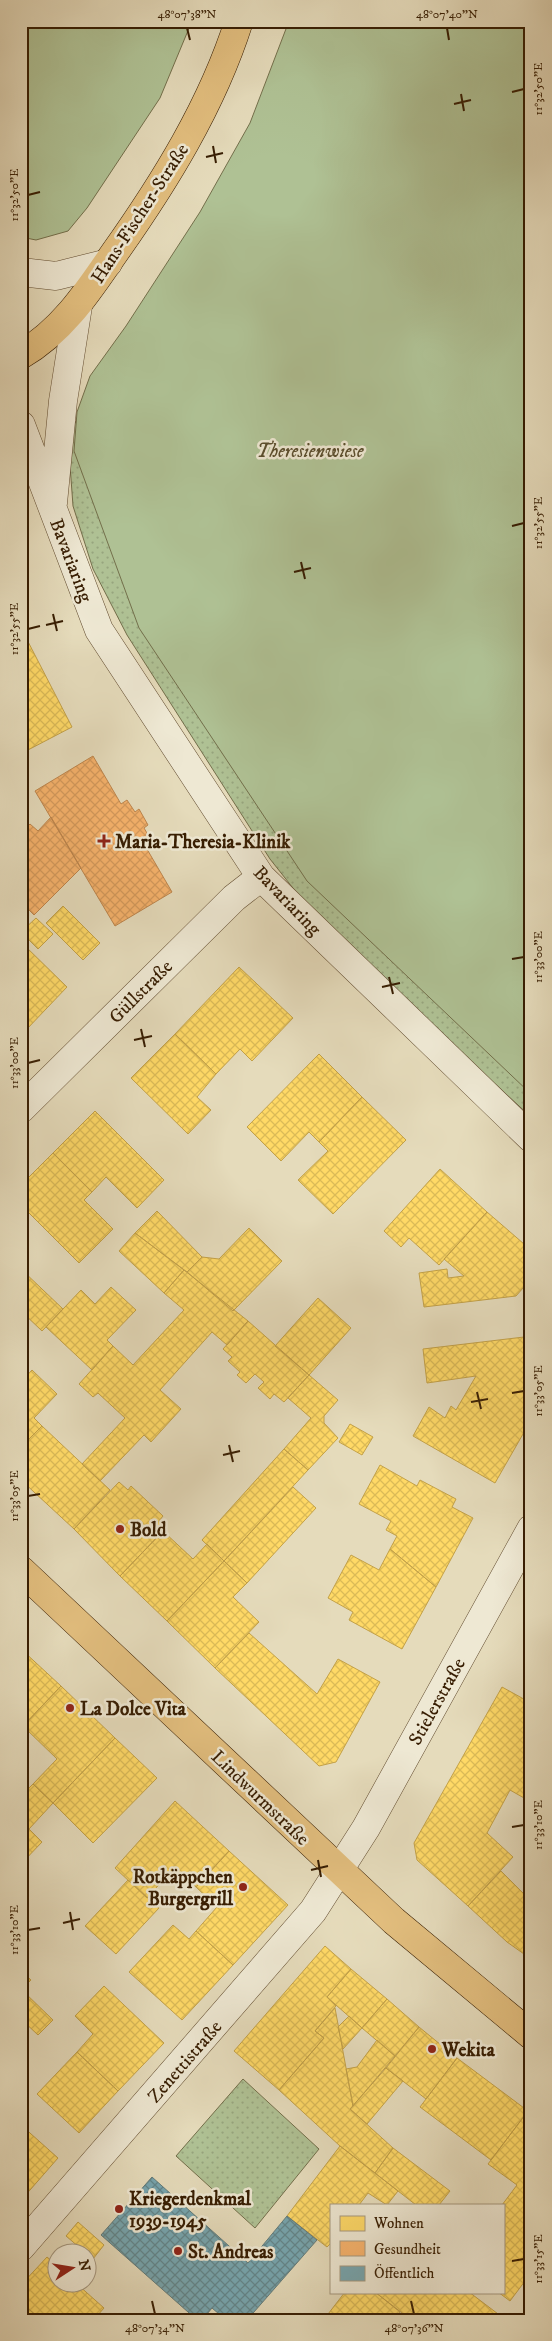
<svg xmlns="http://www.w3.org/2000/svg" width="552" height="2341" viewBox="0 0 552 2341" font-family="'IM FELL DW Pica',serif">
	<defs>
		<pattern id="grass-dots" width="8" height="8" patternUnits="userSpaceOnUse" patternTransform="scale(1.25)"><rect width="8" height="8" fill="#afc194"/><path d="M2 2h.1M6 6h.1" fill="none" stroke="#97a57e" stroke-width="1.8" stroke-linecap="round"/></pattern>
		<pattern id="homes-cross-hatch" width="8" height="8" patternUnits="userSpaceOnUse" patternTransform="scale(1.25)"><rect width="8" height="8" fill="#ffd966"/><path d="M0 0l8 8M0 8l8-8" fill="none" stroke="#dbba57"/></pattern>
		<pattern id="health-cross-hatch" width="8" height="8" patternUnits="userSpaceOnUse" patternTransform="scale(1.25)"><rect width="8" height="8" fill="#f6b26b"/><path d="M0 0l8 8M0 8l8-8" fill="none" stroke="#d4995b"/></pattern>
		<pattern id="public-cross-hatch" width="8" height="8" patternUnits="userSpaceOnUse" patternTransform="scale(1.25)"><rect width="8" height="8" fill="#76a5af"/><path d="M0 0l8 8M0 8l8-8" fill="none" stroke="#62868c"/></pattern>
	</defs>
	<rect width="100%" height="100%" fill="#e5dbbb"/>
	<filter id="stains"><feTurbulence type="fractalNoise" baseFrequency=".004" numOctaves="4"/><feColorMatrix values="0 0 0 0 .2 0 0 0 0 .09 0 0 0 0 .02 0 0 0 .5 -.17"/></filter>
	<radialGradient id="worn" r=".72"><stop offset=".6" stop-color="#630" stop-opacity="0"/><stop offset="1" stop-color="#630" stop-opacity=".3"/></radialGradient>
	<path fill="url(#grass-dots)" stroke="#736f4b" d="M94,391L531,961V1117L400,997L304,902L270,859L127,635L93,569L73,506L70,465L72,428Z
		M243,2079L319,2149L255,2228L176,2156Z"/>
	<path fill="#afc194" stroke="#736f4b" d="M21,21H192L160,98L87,208L68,231L36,240L21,237Z
		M289,21H531V1094L307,881L139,628L74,451L77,412L90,376L126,326L200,212L250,123Z"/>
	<path fill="url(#homes-cross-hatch)" stroke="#c3a148" d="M21,628L72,727L26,751L21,742Z
		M63,906L100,943L83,960L46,923Z
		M36,918L53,934L38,949L21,932Z
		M21,942L67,987L26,1030L21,1026Z
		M239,967L293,1018L252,1061L240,1049L216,1074L175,1034Z
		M175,1034L216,1074L197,1097L211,1110L188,1134L131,1078Z
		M319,1054L362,1097L319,1142L309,1132L281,1161L247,1127Z
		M362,1097L406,1140L333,1214L298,1180L328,1151L319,1142Z
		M95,1111L164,1180L137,1208L106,1177L92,1192L53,1153Z
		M53,1153L92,1192L84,1200L113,1229L79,1263L21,1205V1185Z
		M440,1169L487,1212L439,1265L409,1238L401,1247L384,1231Z
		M157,1211L202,1257L187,1272L135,1233Z
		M487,1212L531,1250V1279L516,1296L424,1307L419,1273L447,1269L448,1278L464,1276L444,1259Z
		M249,1228L282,1261L233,1311L187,1272L202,1257L219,1259Z
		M135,1233L184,1270L164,1293L119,1251Z
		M21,1269L63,1309L42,1331L21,1311Z
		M184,1270L248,1321L227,1345L212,1332L160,1390L181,1409L151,1442L144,1435L100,1481L82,1464L125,1418L98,1393L93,1397L79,1384L113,1346L133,1365L184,1310L164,1293Z
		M111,1287L136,1310L107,1340L113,1346L92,1370L46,1327L81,1290L95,1304Z
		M318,1298L351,1328L309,1375L275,1346Z
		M248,1321L309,1375L284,1402L274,1394L270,1399L258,1388L264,1382L255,1374L246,1383L237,1375L240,1372L228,1361L232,1357L223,1349Z
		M524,1337L531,1342V1420L495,1483L413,1436L429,1407L445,1418L451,1406L456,1410L476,1376L427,1383L423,1349Z
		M32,1370L57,1394L34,1418L42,1426L21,1447V1382Z
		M309,1375L338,1400L324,1416V1423L338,1438L308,1470L284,1449L311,1418L288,1398Z
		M350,1424L373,1437L362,1455L339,1442Z
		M42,1426L110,1490L74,1529L21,1480V1447Z
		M284,1449L308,1470L224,1561L202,1540Z
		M380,1465L417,1486L420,1480L456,1499L452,1507L473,1518L436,1587L390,1549L397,1536L386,1530L391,1521L359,1504Z
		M119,1482L128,1490L131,1486L163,1516L159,1521L166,1528L120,1576L74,1529Z
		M293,1487L316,1508L247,1583L224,1561Z
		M163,1531L193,1559L207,1544L224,1561L167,1621L120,1576Z
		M390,1549L436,1587L402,1649L349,1620L353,1612L328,1598L351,1555L379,1570Z
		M224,1561L247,1583L233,1597L259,1622L215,1668L167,1621Z
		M249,1633L317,1694L338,1659L380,1682L336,1762L319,1766L215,1668Z
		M21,1649L61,1686L27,1722L21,1716Z
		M61,1686L115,1738L53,1803L33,1784L57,1759L23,1726Z
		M502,1687L531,1703V1802L510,1790L487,1833L513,1857L468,1906L417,1860L414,1843Z
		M115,1738L157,1778L93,1843L53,1803Z
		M33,1784L53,1803L29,1829L42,1842L21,1864V1796Z
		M175,1801L229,1851L196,1887L174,1868L147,1898L115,1868Z
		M229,1851L288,1905L233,1965L196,1931L217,1907L196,1887Z
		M501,1871L531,1901V1959L507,1942L468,1906Z
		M128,1880L159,1908L116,1954L85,1926Z
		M173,1925L189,1939L196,1931L233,1965L182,2020L129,1972Z
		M325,1946L351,1969L327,1997L336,2006L315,2031L324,2038L279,2090L234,2051Z
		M351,1969L387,1999L362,2028L327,1997Z
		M21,1970L31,1980L21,1990Z
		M104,1986L164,2043L118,2091L77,2052L93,2034L75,2016Z
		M22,1990L53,2020L38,2035L21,2019Z
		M387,1999L419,2027L395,2056L362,2028Z
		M335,2008L353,2106L350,2109L393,2148L375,2173L340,2146L279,2090L324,2038L315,2031Z
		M349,2016L362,2028L343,2049L338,2027Z
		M419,2027L457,2058L426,2099L386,2068Z
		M377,2040L395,2056L353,2106L346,2069L357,2067Z
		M77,2052L118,2091L79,2133L37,2094Z
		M457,2058L528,2111L491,2160L420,2107Z
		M386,2068L403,2081L367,2124L350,2109Z
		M528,2111L531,2113V2273L510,2301L498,2292H503L502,2205L517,2185L488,2164Z
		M21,2125L58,2158L23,2198L21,2196Z
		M340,2146L398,2191L387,2205L368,2193L359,2205H331V2243L327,2247L287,2216Z
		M393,2148L450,2191L439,2205H416L375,2173Z
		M78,2222L104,2245L93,2259L66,2236Z
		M47,2257L58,2266V2284H77L104,2308L97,2316L101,2320H41L21,2302V2285Z
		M345,2292H375L400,2312L394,2320H327L325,2318Z
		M375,2292H469L506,2320H411Z
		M21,2302L41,2320H21Z"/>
	<path fill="url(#health-cross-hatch)" stroke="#bd854c" d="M93,756L121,804L127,800L135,812L139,809L148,825L144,828L151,840L144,844L172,892L115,926L35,791Z
		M51,817L81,868L34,915L23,904L21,906V833L30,824L38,831Z"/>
	<path fill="url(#public-cross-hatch)" stroke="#637c7b" d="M152,2177L248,2263L287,2216L317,2240L247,2320H226L212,2308L202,2320H197L101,2235Z"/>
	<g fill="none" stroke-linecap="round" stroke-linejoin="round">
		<defs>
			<path id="minor" d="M21,272L56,276L108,263
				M21,425L99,630L261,877L531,1138
				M53,503L63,401L78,306
				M21,1109L234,898L261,877
				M21,2247L313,1911L366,1828L531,1529"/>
			<path id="major" d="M21,355C62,331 87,293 113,255C164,183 212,106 239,21
				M21,1570L394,1921L531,2035"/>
		</defs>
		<use href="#minor" stroke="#624c30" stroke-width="29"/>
		<use href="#major" stroke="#371d02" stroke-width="29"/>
		<use href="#minor" stroke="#eee8d3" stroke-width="28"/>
		<use href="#major" stroke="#e2be7e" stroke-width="28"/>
	</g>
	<path fill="none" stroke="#371d02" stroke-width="2" d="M187,28L190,40M447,28L449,40M512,92L524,89M461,94L464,111M454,104L471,100M213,146L216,163M206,157L223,153M28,195L40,192M512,526L524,523M301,562L305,579M294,572L311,568M53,614L57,631M46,625L63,621M28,629L40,626M512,959L524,957M389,977L393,994M382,987L400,983M141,1029L145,1047M134,1040L152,1036M28,1063L40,1060M477,1392L481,1409M512,1393L524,1391M471,1402L488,1399M229,1445L233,1462M223,1455L240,1451M28,1496L40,1494M512,1827L524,1825M318,1860L321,1877M311,1870L328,1866M70,1912L73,1930M63,1923L80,1919M28,1930L40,1928M512,2261L524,2259M152,2301L155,2314M411,2301L414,2314"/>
	<g fill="#8f2418" stroke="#eee8d3" stroke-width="2">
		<path d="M101.5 833.5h5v5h5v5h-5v5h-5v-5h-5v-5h5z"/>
		<circle cx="120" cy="1529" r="5"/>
		<circle cx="70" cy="1708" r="5"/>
		<circle cx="243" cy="1887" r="5"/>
		<circle cx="432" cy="2049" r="5"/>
		<circle cx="119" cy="2209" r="5"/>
		<circle cx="178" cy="2251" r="5"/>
	</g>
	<g text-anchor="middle" stroke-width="5" stroke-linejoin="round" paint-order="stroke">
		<g font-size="19" fill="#371d02" stroke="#eee8d3">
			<text transform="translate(139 213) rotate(-57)" y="7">Hans-Fischer-Straße</text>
			<text transform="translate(72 560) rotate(69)" y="7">Bavariaring</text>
			<text transform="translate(288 900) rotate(46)" y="7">Bavariaring</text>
			<text transform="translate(140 991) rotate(-45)" y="7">Güllstraße</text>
			<text transform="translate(436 1701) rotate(-61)" y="7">Stielerstraße</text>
			<text transform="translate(261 1797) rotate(44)" y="7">Lindwurmstraße</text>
			<text transform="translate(184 2061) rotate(-49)" y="7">Zenettistraße</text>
		</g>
		<g font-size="19" font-style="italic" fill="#5b4e2e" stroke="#eee8d3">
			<text x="310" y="457">Theresienwiese</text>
		</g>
		<g font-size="19" font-weight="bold" fill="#371d02" stroke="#eee8d3" text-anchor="start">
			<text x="115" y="848">Maria-Theresia-Klinik</text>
			<text x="130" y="1536">Bold</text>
			<text x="80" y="1715">La Dolce Vita</text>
			<text x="233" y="1883" text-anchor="end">Rotkäppchen<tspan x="233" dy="22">Burgergrill</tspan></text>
			<text x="442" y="2056">Wekita</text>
			<text x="129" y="2205">Kriegerdenkmal<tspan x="129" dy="22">1939-1945</tspan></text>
			<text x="188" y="2258">St. Andreas</text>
		</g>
	</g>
	<rect width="552" height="2341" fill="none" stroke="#e5dbbb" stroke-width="55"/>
	<rect x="330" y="2204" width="175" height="90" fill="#eee8d3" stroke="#a5977f"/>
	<rect x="340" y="2216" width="25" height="15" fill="#ffd966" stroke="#a5977f"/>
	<text x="374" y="2228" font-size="15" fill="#371d02">Wohnen</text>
	<rect x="340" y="2241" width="25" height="15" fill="#f6b26b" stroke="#a5977f"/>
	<text x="374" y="2254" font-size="15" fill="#371d02">Gesundheit</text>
	<rect x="340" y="2266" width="25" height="15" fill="#76a5af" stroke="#a5977f"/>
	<text x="374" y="2278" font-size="15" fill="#371d02">Öffentlich</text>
	<g transform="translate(72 2268) rotate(78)"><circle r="24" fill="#eee8d3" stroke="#a5977f"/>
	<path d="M0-4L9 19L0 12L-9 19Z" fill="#8f2418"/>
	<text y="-8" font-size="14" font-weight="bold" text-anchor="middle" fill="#371d02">N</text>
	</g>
	<rect x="28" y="28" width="496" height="2286" fill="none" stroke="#371d02" stroke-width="2"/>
	<g font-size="12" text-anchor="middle" fill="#371d02">
		<text x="187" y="18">48°07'38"N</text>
		<text x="447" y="18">48°07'40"N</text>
		<text transform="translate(538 89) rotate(-90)" y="4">11°32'50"E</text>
		<text transform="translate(14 195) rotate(-90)" y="4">11°32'50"E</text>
		<text transform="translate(538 523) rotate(-90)" y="4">11°32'55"E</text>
		<text transform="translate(14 629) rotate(-90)" y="4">11°32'55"E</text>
		<text transform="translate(538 957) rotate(-90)" y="4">11°33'00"E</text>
		<text transform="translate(14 1063) rotate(-90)" y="4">11°33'00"E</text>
		<text transform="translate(538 1391) rotate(-90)" y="4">11°33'05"E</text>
		<text transform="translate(14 1496) rotate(-90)" y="4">11°33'05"E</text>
		<text transform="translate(538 1825) rotate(-90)" y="4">11°33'10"E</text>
		<text transform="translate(14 1930) rotate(-90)" y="4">11°33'10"E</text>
		<text transform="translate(538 2259) rotate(-90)" y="4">11°33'15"E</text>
		<text x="155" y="2332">48°07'34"N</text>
		<text x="414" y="2332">48°07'36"N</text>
	</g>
	<rect width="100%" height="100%" filter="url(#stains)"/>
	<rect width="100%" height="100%" fill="url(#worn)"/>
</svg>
